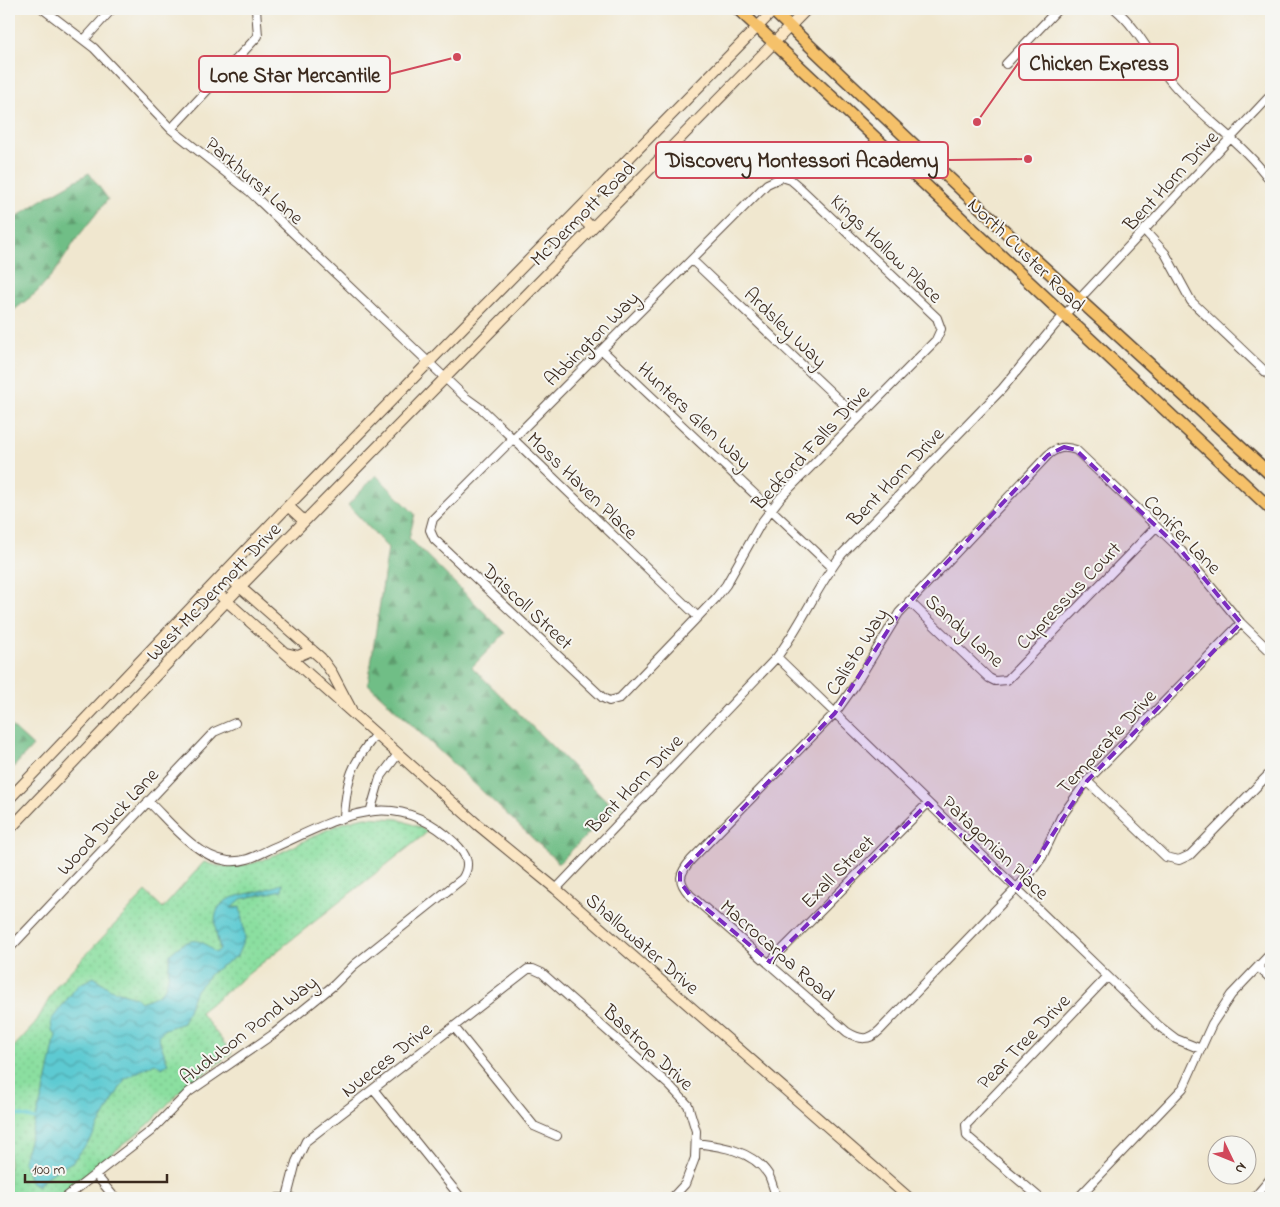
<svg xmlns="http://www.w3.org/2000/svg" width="1280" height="1207" viewBox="0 0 1280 1207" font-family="'Indie Flower',sans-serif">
	<defs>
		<pattern id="forest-firs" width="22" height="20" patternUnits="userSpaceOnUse" patternTransform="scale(1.25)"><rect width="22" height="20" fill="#70be86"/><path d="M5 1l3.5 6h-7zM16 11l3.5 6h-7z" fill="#5d9b6d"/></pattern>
		<pattern id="park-dots" width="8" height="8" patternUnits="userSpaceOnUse" patternTransform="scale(1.25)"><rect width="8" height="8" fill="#8bdfa0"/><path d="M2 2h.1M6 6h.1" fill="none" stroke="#79c089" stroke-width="1.8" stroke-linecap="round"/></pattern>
		<pattern id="water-waves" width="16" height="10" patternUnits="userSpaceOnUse" patternTransform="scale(1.25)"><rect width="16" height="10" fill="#5dcad2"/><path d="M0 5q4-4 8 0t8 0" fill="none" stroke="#4ea4aa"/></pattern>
	</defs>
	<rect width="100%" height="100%" fill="#f6f6f2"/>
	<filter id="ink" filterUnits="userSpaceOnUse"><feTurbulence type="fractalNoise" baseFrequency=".02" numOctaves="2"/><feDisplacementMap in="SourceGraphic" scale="10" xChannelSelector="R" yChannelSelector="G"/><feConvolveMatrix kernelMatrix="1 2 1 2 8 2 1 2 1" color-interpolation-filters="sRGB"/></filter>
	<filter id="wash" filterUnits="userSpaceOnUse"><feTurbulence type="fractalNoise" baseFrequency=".0096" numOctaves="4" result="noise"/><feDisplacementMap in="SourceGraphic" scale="20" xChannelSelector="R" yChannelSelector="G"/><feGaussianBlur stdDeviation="1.12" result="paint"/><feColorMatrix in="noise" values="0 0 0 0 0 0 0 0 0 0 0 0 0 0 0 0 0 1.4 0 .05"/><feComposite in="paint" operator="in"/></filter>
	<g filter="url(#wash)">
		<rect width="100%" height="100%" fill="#f0e7cf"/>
		<path fill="url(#forest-firs)" stroke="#567452" d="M89,173L108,199L77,238L57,269L37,292L9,314V222L45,198Z
			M376,475L415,514L409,538L505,633L472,667L614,808L559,863L368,684L388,548L348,505Z
			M9,724L33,746L9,772Z"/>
		<path fill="url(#park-dots)" stroke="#63845f" d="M366,817L398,819L427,830L424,835L200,1012L232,1053L180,1091L149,1124L60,1195L54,1198H9V1052L35,1024L57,985L146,892L163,908L204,862C258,883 313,825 366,817Z"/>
		<path fill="url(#water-waves)" stroke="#4c7a78" d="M283,883L282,890L241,899L231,908L240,907L245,937L237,956L212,972L196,990L183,1023L165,1029L158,1036L168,1064L162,1068L155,1063L125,1079L91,1139L72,1162L47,1176L38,1186L30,1181L23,1161L46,1084L56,1035L52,1031L51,1020L78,985L94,977L110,989L135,997L140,1002C172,993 167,982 170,954C187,939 198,934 215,953L220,949C200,884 245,902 283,883Z"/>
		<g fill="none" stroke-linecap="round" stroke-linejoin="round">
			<path stroke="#5dcad2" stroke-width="3" d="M9,1113L35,1119"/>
		</g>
	</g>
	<g filter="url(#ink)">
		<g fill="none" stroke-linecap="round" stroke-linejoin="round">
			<defs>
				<path id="street" d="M43,9L94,48L171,129L249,191L465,397L483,410L698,617
					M1115,9C1140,30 1152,60 1173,84C1203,119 1245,144 1271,182
					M84,40L112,9
					M1006,64L1058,9
					M171,129L258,36L256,9
					M782,177L791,180L798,186L937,318L941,329L936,340L781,497L761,523L726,585L715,599L620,698L609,701L603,698L434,539L430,530L433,519L767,184Z
					M1145,231L1165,253L1191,301L1271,377
					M692,260L858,418
					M602,350L832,567
					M909,601L989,678L995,681L1007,680L1156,527
					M1241,623L1087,781L1061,817L1042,857L1030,874L880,1030C869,1041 860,1040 847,1032L690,895C677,881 679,874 691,860L835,713L855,685L899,613L1048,455C1057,447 1065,446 1076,450L1179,548L1241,623L1271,652
					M777,657L1159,1026L1176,1039L1201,1049
					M1087,781L1166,857L1179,860L1190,855L1271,772
					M371,809L380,778L398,754
					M344,816C347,778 351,765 376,734
					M556,889L777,657C802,624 817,586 842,554L1002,389L1055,325L1271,95
					M9,949L214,732L235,723
					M770,962L928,803
					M1258,967L1271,979
					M454,1027L534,1126L557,1136
					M373,1089L461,1198
					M696,1143C720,1146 752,1150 768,1174C771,1179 773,1187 775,1193
					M96,1175L115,1198
					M287,1197L296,1162L306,1141L528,969H533L542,973L670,1086L688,1105L696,1131L695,1158L685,1184L672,1198
					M65,1198L151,1131L189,1092L272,1035L334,985L354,965L462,879C472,864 466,854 455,843C393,784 340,818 275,847C259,854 246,863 228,861C196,857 170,822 148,801
					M278,1198H292
					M1040,1198L967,1136L966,1125L1107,977
					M1078,1198L1183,1088L1212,1024L1231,995L1271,953
					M1254,1198L1271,1178"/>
				<path id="secondary" d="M576,212L591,227
					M288,506L304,521
					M224,573L321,658L332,673L351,709
					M211,587L478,825L556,889L909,1198
					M286,653L298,656L312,650
					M9,799L288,506L775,9
					M9,830L240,587L807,9"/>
				<path id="primary" d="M738,9L1271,509
					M771,9L1028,253L1271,475"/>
			</defs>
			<use href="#street" stroke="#564639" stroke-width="10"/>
			<use href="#secondary" stroke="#564639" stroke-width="12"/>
			<use href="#primary" stroke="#564639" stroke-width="14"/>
			<use href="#street" stroke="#fff" stroke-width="8"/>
			<use href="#secondary" stroke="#fbe6c4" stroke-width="10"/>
			<use href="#primary" stroke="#f5c16b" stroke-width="11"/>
		</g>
	</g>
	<path fill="#7b2cbf" fill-opacity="0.2" stroke="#7b2cbf" stroke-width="4" stroke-dasharray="10 6" stroke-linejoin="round" d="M1064,447L1076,450L1179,548L1241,623L1087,781L1017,890L928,803L770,962L690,895L680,882V873L835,713L899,613L1048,455Z"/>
	<g text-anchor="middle" stroke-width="4" stroke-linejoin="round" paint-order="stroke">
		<g font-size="20" fill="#3b2a1e" stroke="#f6f6f2">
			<text transform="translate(255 180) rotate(41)" y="7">Parkhurst Lane</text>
			<text transform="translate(1170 180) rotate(-47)" y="7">Bent Horn Drive</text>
			<text transform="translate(582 213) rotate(-45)" y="7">McDermott Road</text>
			<text transform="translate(887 248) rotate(44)" y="7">Kings Hollow Place</text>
			<text transform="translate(1027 254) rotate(44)" y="7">North Custer Road</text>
			<text transform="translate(786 327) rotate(44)" y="7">Ardsley Way</text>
			<text transform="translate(591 338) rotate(-45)" y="7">Abbington Way</text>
			<text transform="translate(695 415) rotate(43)" y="7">Hunters Glen Way</text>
			<text transform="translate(810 447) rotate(-47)" y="7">Bedford Falls Drive</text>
			<text transform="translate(895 476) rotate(-46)" y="7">Bent Horn Drive</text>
			<text transform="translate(583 485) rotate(44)" y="7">Moss Haven Place</text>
			<text transform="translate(1183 534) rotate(46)" y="7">Conifer Lane</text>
			<text transform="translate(213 591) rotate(-46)" y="7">West McDermott Drive</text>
			<text transform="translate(1068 595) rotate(-46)" y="7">Cupressus Court</text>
			<text transform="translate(528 606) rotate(43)" y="7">Driscoll Street</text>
			<text transform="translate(965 630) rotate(42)" y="7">Sandy Lane</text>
			<text transform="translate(856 651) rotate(-58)" y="7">Calisto Way</text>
			<text transform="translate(1106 741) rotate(-47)" y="7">Temperate Drive</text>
			<text transform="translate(634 783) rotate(-46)" y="7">Bent Horn Drive</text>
			<text transform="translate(107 821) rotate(-47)" y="7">Wood Duck Lane</text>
			<text transform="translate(996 847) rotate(44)" y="7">Patagonian Place</text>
			<text transform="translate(837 871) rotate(-45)" y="7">Exall Street</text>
			<text transform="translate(643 943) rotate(41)" y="7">Shallowater Drive</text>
			<text transform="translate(778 950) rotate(41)" y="7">Macrocarpa Road</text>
			<text transform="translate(248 1029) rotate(-37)" y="7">Audubon Pond Way</text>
			<text transform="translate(1023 1041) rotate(-46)" y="7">Pear Tree Drive</text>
			<text transform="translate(649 1047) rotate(43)" y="7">Bastrop Drive</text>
			<text transform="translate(386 1059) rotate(-38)" y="7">Nueces Drive</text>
		</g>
	</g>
	<path fill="none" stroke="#d1495b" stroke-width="2" d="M977 122L1019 62M457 57L390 74M1028 159L948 160"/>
	<g fill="#d1495b" stroke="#f6f6f2" stroke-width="2">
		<circle cx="977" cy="122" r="5"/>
		<circle cx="457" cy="57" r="5"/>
		<circle cx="1028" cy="159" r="5"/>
	</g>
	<g fill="#f6f6f2" stroke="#d1495b" stroke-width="2">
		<rect x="1019" y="44" width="159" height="36" rx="5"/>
		<rect x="199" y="56" width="191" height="36" rx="5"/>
		<rect x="656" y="142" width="292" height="36" rx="5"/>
	</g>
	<g font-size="21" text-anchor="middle" font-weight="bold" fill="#3b2a1e">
		<text x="1099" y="70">Chicken Express</text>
		<text x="295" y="82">Lone Star Mercantile</text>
		<text x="802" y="167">Discovery Montessori Academy</text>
	</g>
	<rect width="1280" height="1207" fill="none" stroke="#f6f6f2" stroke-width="30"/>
	<g transform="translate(1232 1160) rotate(133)"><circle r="24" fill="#f6f6f2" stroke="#aba49d"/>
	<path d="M0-4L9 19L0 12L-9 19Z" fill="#d1495b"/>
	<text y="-8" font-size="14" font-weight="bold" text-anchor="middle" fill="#3b2a1e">N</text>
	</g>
	<path d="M25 1174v8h142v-8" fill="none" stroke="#3b2a1e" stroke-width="2.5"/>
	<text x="32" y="1174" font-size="15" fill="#3b2a1e" stroke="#f6f6f2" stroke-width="4" paint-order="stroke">100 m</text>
</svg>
